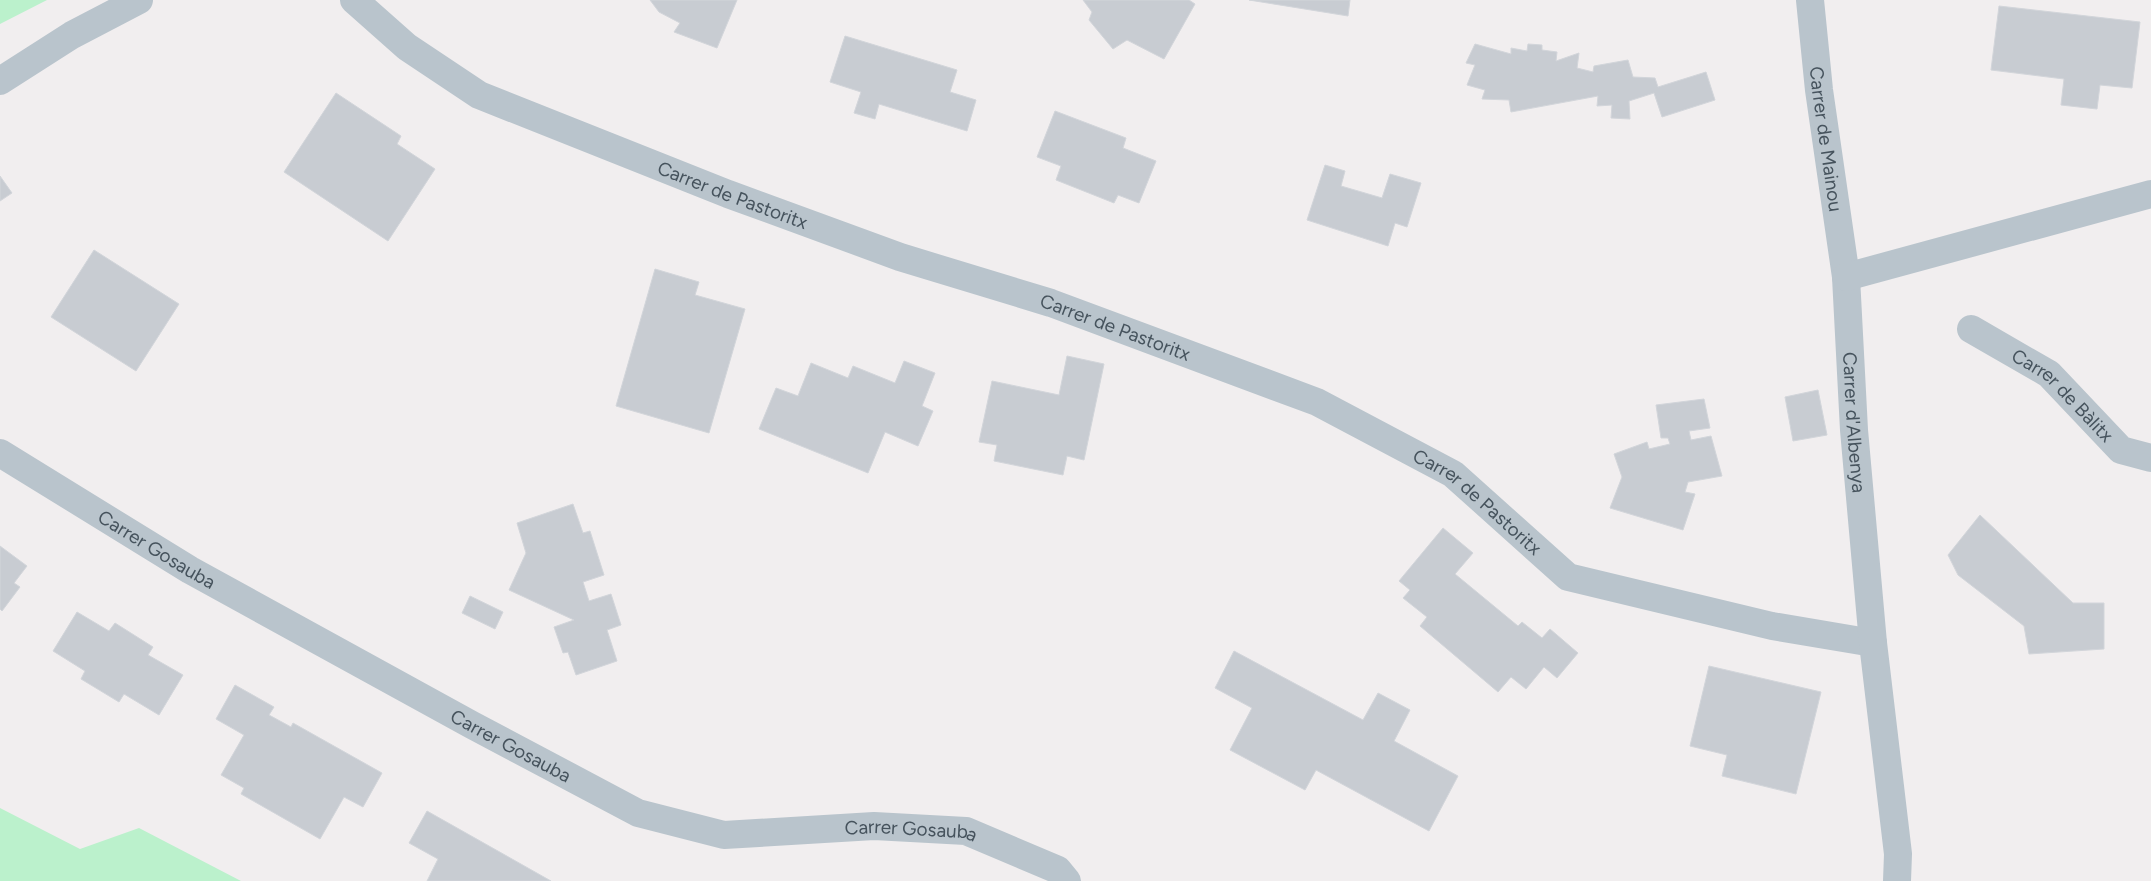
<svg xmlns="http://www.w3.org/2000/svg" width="2151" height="881" viewBox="0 0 2151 881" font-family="Figtree,sans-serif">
	<rect width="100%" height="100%" fill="#f1eeef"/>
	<path fill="#bbf1cc" d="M0,0H47L0,24Z
		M0,808L80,849L139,828L241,881H0Z"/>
	<path fill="#c8ccd2" stroke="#d2d5da" d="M650,0H737L717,48L674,32L680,23L659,12Z
		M1083,0H1189L1195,4L1164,59L1127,40L1113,49L1089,20L1092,12Z
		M1249,0H1350L1348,16Z
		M1999,6L2140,22L2132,88L2100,85L2097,109L2061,105L2064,79L1991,70Z
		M845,36L957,70L950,92L976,100L967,131L879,104L875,119L854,113L861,92L830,82Z
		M1475,44L1511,54V48L1527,51L1528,44L1542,45V50L1557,52L1556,61L1579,53L1577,68L1593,72L1594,66L1628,60L1633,77L1655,78L1658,87L1706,72L1715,100L1662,117L1654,93L1629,101L1630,119L1611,118L1612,105L1597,106L1598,96L1511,112L1509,100L1482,99L1485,90L1467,85L1475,65L1466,63Z
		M336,93L401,136L397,144L435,169L388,241L284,172Z
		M1055,111L1126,138L1123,148L1156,161L1139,203L1118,195L1114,203L1056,180L1061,166L1037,157Z
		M1325,165L1345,171L1341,186L1382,198L1390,174L1421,183L1407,227L1395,223L1388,246L1307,220Z
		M0,176L12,193L0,201Z
		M94,250L179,304L136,371L51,317Z
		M655,269L699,282L695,295L745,309L709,433L616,406Z
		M1067,356L1104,364L1084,460L1067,456L1063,475L994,461L997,445L979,442L992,381L1059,395Z
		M904,361L935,373L922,406L933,411L918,446L885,432L868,473L759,429L776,388L798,396L811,363L848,378L853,366L895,383Z
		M1818,390L1827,435L1793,441L1785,397Z
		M1704,399L1710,428L1689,431L1691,440L1711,436L1722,476L1688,482L1685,492L1695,494L1683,530L1610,508L1622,477L1614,454L1647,442L1649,449L1670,444L1668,438H1661L1656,405Z
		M573,504L583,533L590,531L604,575L583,582L589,601L611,594L621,625L607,630L617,661L576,675L568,652L563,653L554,627L574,620L509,590L526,553L517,523Z
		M1980,515L2073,603H2104V649L2029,654L2024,626L1958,575L1948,555Z
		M1443,528L1473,553L1455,574L1518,626L1522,622L1542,638L1550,629L1578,653L1557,678L1544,667L1526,689L1511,677L1498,692L1420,626L1427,617L1403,598L1410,590L1399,581Z
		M0,546L27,566L14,583L20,587L2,611L0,609Z
		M470,596L503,612L495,629L462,613Z
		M77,612L109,631L115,623L153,647L148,655L183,675L159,715L124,694L119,702L81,679L85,671L53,651Z
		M1234,651L1363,720L1378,693L1410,710L1394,741L1458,776L1429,831L1316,770L1305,790L1230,750L1252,708L1215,688Z
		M1709,666L1821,692L1796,794L1722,776L1727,755L1690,746Z
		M235,685L274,707L269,715L291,727L293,723L382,773L363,807L344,797L320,839L241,794L244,788L221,775L244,735L216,719Z
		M427,811L551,881H427L438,859L409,843Z"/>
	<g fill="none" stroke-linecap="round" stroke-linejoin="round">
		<g stroke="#b9c4cc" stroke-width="28">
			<path id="s1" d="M354,0L407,47L479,95L728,194L900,257L1051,303L1317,402L1453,474L1568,577L1772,626L1873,643"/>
			<path id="s2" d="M1810,0L1819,90L1846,277L1854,430L1873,643L1898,854L1897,881"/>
			<path d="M0,81L72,35L139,0"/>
			<path d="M1846,277L2151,194"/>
			<path id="s3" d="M1971,329L2049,374L2121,450L2151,458"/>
			<path id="s4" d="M0,453L190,570L472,725L638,813L724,835L874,826L966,831L1058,870L1067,881"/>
		</g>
	</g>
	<g text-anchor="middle" stroke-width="4" stroke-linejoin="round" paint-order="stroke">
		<g font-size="19" fill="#46535d" stroke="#fff">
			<text dy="7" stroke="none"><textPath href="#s2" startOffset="140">Carrer de Mainou</textPath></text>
			<text dy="7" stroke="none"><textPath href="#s1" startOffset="430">Carrer de Pastoritx</textPath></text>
			<text dy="7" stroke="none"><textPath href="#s1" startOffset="835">Carrer de Pastoritx</textPath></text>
			<text dy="7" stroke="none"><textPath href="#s3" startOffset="114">Carrer de Bàlitx</textPath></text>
			<text dy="7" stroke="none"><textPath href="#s2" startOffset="425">Carrer d'Albenya</textPath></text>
			<text dy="7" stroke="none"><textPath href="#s1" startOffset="1240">Carrer de Pastoritx</textPath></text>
			<text dy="7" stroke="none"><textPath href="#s4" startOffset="184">Carrer Gosauba</textPath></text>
			<text dy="7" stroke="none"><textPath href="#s4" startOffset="589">Carrer Gosauba</textPath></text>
			<text dy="7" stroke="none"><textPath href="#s4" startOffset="1009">Carrer Gosauba</textPath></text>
		</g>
	</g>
</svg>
